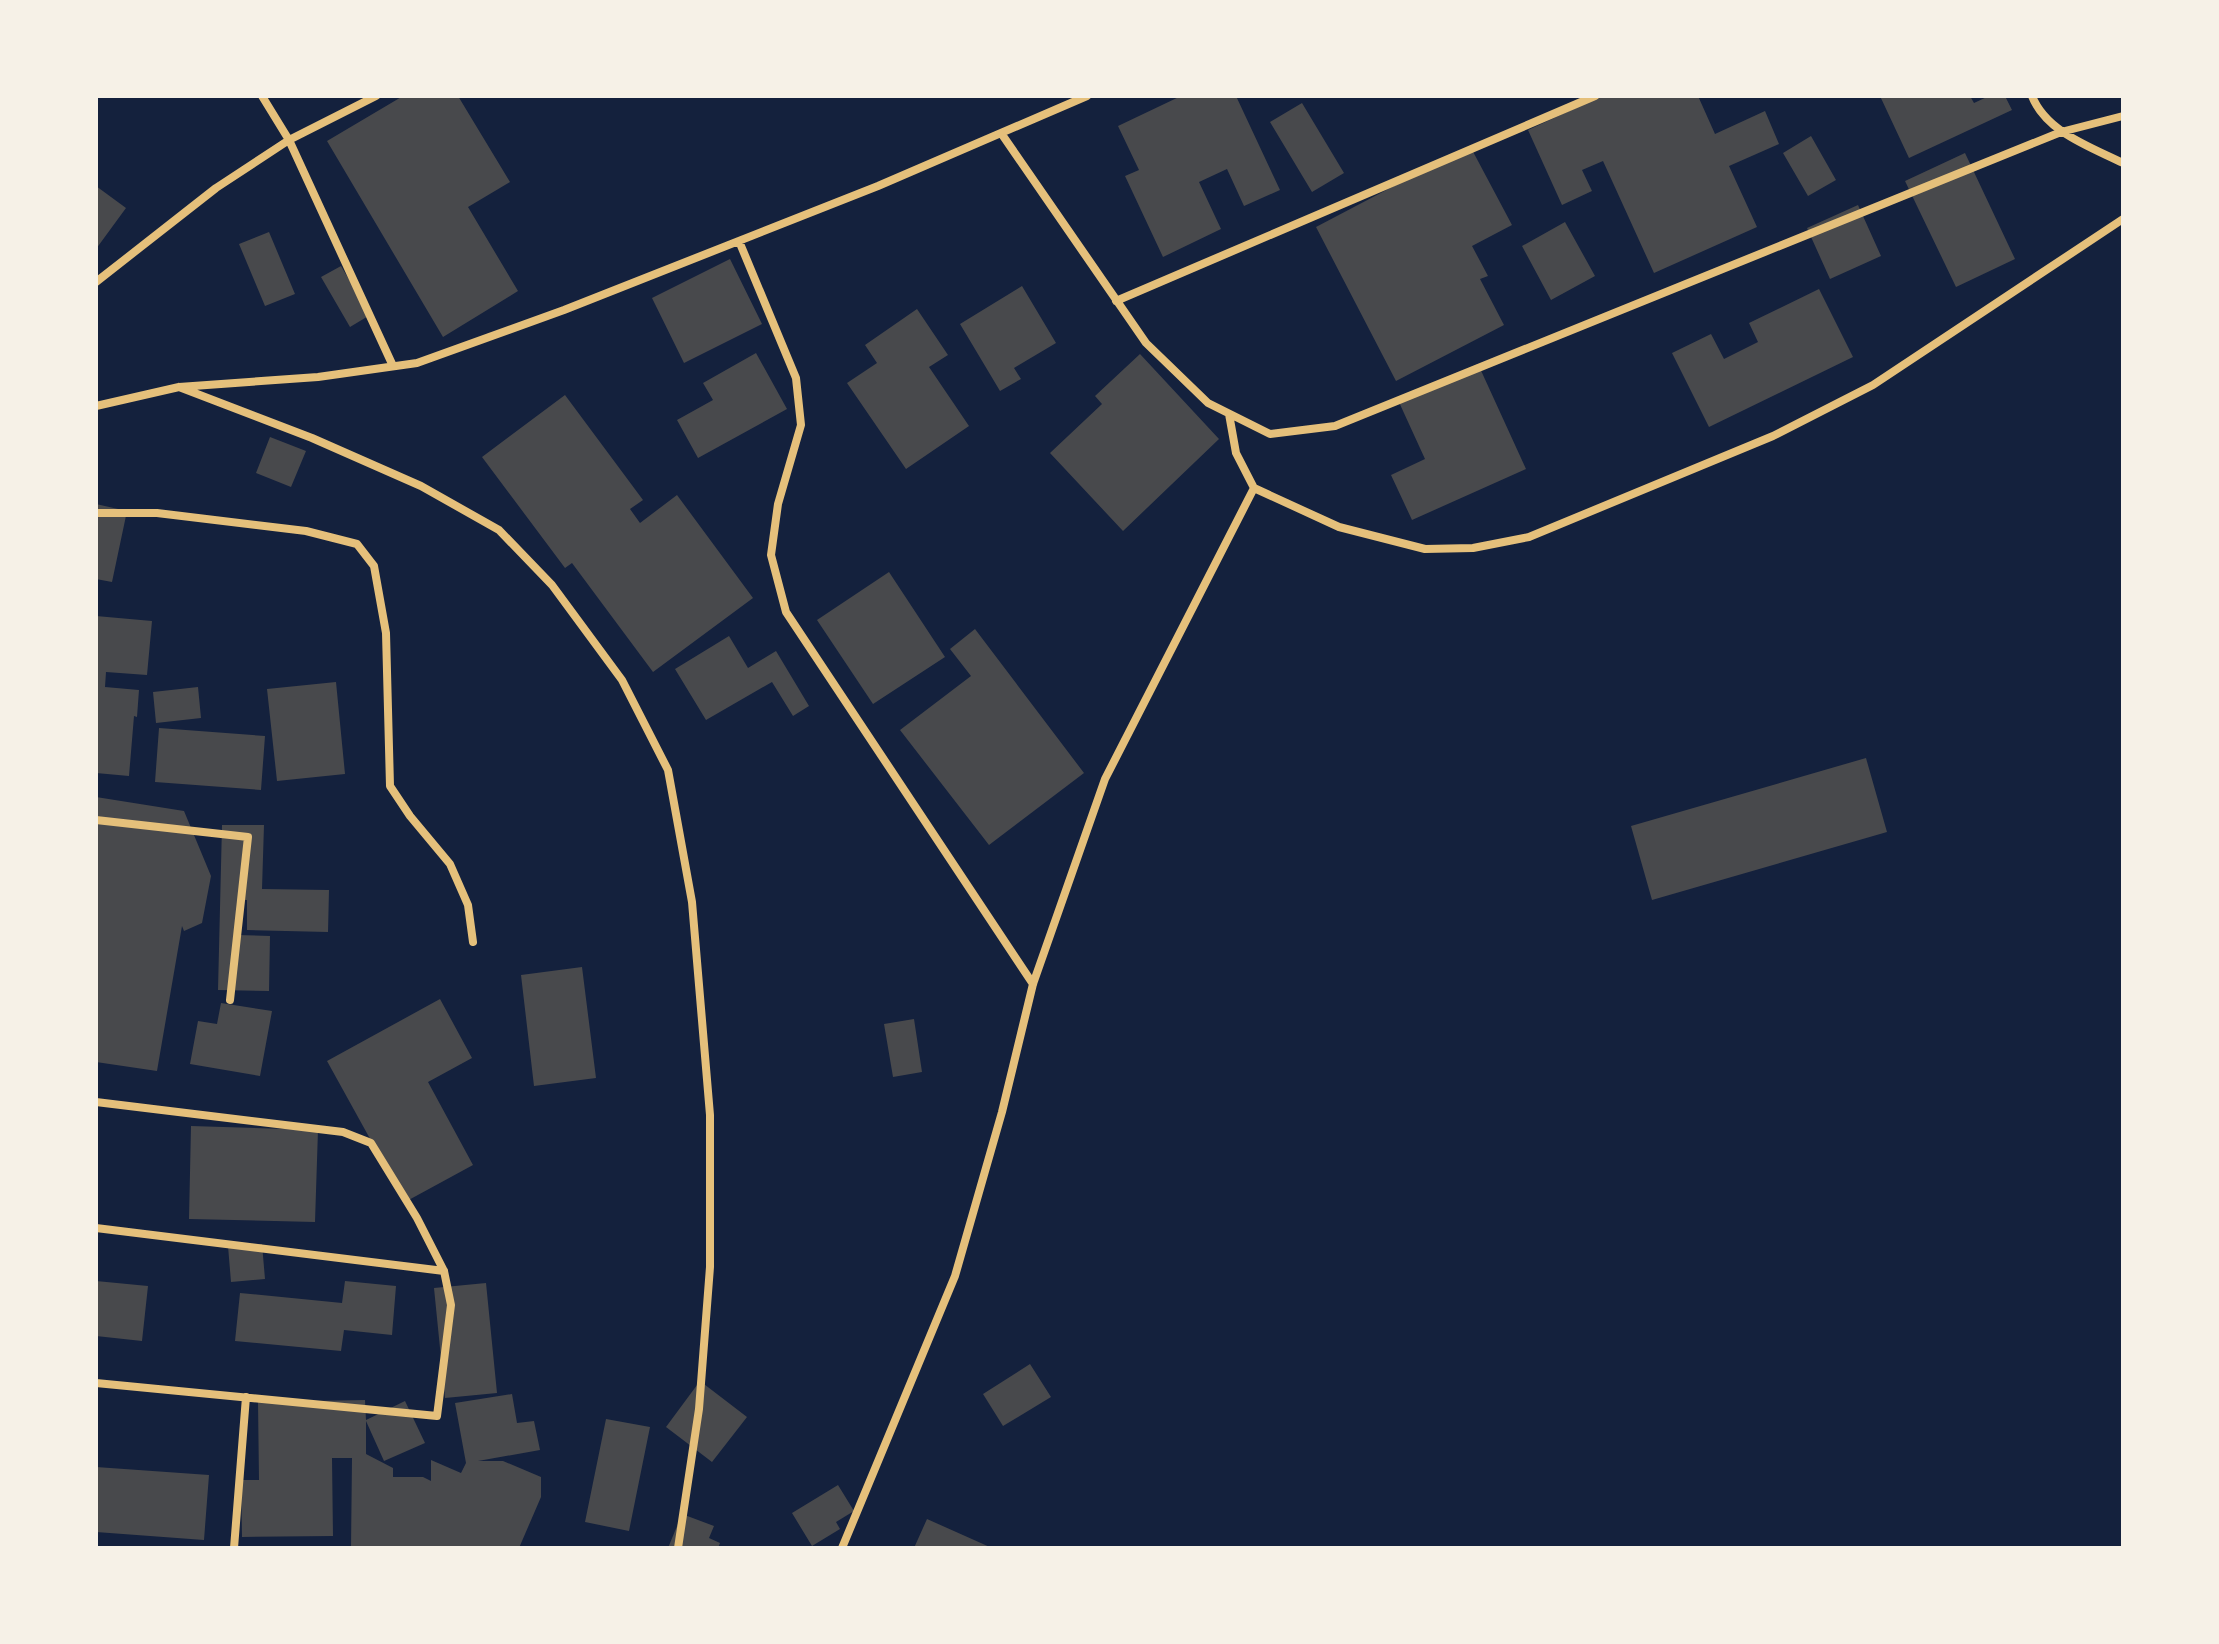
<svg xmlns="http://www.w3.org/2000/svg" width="2219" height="1644" viewBox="0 0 2219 1644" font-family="'Public Sans',sans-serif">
	<rect width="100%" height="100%" fill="#14213d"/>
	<path fill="#48494c" d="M403,96H458L510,182L468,207L518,291L443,337L327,141Z
		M1181,96H1236L1280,190L1244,206L1227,169L1199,182L1221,229L1163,257L1125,176L1139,170L1118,126Z
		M1602,96H1698L1715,134L1765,111L1779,144L1729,166L1757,227L1654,273L1603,161L1582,170L1592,191L1562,205L1528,130Z
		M1880,96H1970L1974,103L1989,96H2005L2012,110L1909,158Z
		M1302,103L1344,173L1312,192L1270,122Z
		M1811,136L1836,180L1808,196L1783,153Z
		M1470,146L1512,225L1472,246L1488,276L1480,279L1504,325L1396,381L1316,227Z
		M1965,153L2015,259L1956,287L1905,181Z
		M96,186L126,208L96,249Z
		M1858,205L1881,256L1830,279L1807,228Z
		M1565,222L1595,276L1551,300L1522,246Z
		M269,232L295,294L265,306L239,244Z
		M730,259L762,324L684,363L652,298Z
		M341,266L370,315L350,327L321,277Z
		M1022,286L1056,343L1014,368L1021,379L1000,391L960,324Z
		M1819,289L1853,357L1709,427L1672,353L1711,334L1724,359L1758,342L1749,323Z
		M917,309L948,355L929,367L969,426L906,469L847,383L877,363L865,345Z
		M756,353L787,409L698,458L677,420L713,400L703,383Z
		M1140,354L1219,439L1123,531L1050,453L1102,404L1095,396Z
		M1478,364L1526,469L1412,520L1391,475L1425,459L1398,400Z
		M565,395L643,500L630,509L640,523L677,495L753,598L653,672L572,563L565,568L482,457Z
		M270,437L306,451L291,487L256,473Z
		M96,504L127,511L112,582L96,579Z
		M889,572L945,657L873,704L817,620Z
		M96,616L152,621L147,675L106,672L105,687L139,690L137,717L134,716L129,776L96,773Z
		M975,629L1084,773L989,845L900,730L971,676L950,649Z
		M729,636L748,668L776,651L809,706L793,716L772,682L706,720L675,669Z
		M336,682L345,774L277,781L267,689Z
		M198,687L201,718L156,723L153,692Z
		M159,728L265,736L261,790L155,782Z
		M1866,758L1887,832L1652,900L1631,826Z
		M96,797L184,811L211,876L202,923L184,931L182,926L157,1071L96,1062Z
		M222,825H264L262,889L329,890L328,932L247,930V900H237L236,935L270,936L269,991L218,990Z
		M582,967L596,1078L534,1086L521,975Z
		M440,999L472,1058L428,1082L473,1165L405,1202L327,1061Z
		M221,1003L272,1011L260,1076L190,1064L198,1021L217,1024Z
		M914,1019L922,1072L893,1077L884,1024Z
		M191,1126L318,1130L315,1222L189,1219Z
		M262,1244L265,1279L231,1282L228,1246Z
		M96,1281L148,1286L142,1341L96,1336Z
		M345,1281L396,1286L392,1335L344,1330L341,1351L235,1341L240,1293L342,1303Z
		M486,1283L497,1393L445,1398L434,1288Z
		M1030,1364L1051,1397L1003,1426L983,1394Z
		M700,1381L747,1417L712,1462L666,1427Z
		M512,1394L517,1423L534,1421L540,1450L478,1461H503L541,1477V1497L519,1548H351L352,1458H332L333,1536L242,1537L241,1480H259L258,1402L365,1400L366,1420L405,1401L425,1443L384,1461L366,1421V1454L393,1468V1477H423L431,1481V1460L461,1473L466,1463L455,1403Z
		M606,1419L650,1427L629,1531L585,1522Z
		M96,1467L209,1475L204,1540L96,1532Z
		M838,1485L854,1511L836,1522L840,1529L812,1546L792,1513Z
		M682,1514L714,1526L709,1538L720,1543L718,1548H668Z
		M927,1519L992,1548H914Z"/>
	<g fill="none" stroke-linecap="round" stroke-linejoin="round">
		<path stroke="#e5c07b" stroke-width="8" d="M262,96L289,140L393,366
			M2032,96C2046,132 2091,147 2123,163
			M1001,133L1146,343L1208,403L1270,434L1335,426L2061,132L2123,116
			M739,241L796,378L801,425L778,504L771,555L786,612L1033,984
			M96,282L216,188L289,140L376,96
			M1116,301L1595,96
			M179,387L312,438L421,486L499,530L552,585L622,680L668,770L692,902L710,1115V1267L699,1409L678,1548
			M96,406L179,387L318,377L417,363L564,310L878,186L1087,96
			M1229,414L1236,453L1254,488L1339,527L1425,549L1473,548L1529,537L1773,436L1873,385L2123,219
			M96,513H157L306,531L357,544L374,566L386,633L390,786L410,816L450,864L468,905L473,942
			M96,820L248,837L230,1000
			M96,1102L343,1132L371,1143L417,1218L444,1271L451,1305L437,1416L96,1383
			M96,1228L444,1271
			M234,1548L246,1397
			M842,1548L955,1276L1002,1112L1033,984L1105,779L1254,488"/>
	</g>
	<rect width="2219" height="1644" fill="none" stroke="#f6f1e7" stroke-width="196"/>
</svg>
